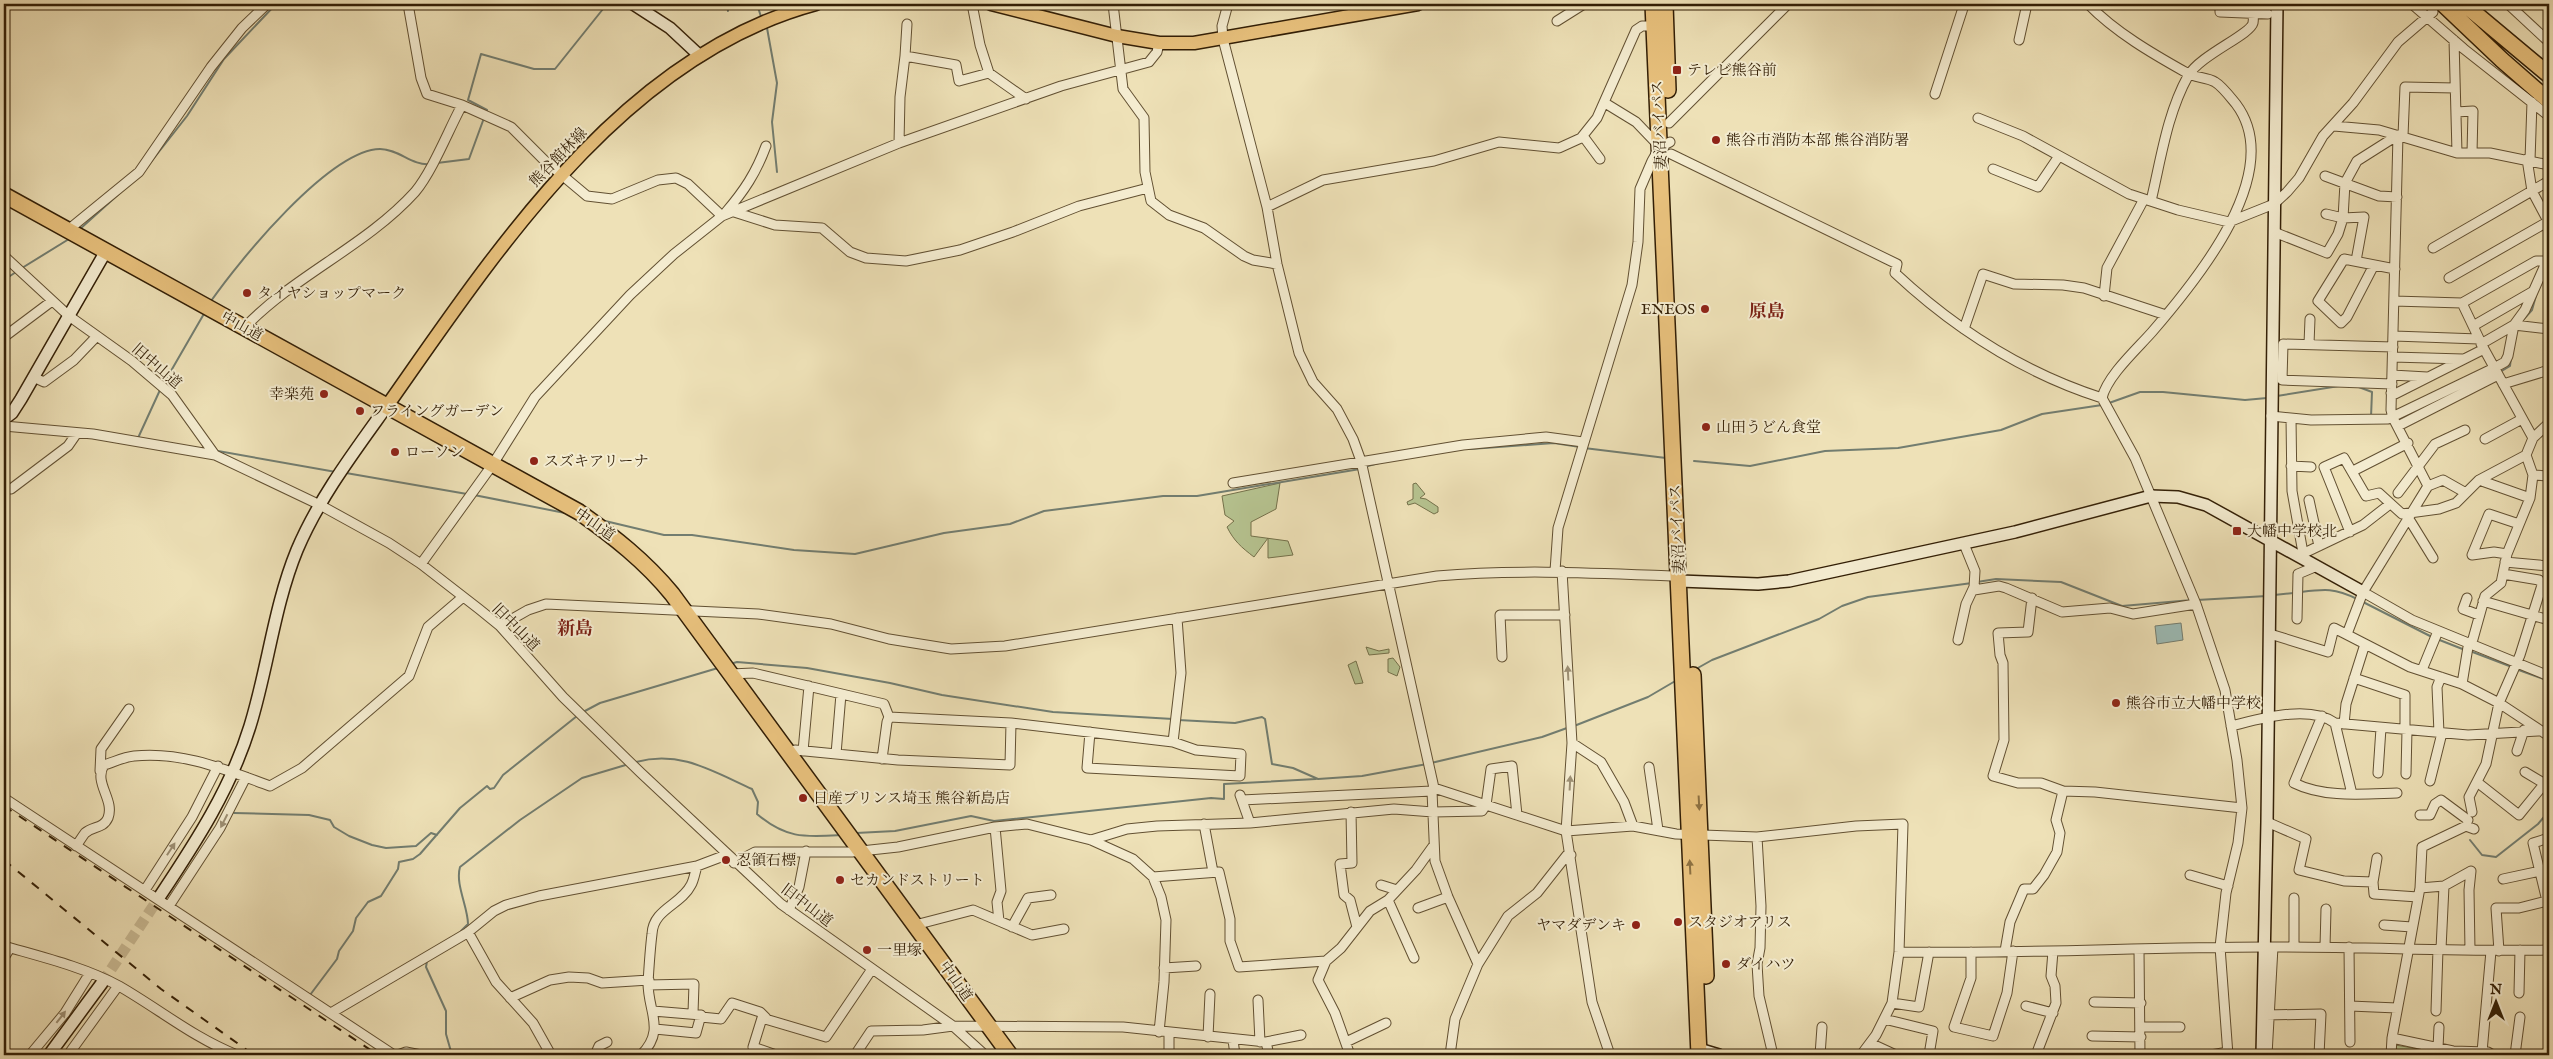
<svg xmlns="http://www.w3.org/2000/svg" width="2553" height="1059" viewBox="0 0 2553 1059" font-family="'IM FELL English','Noto Serif JP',serif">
	<rect width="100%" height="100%" fill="#eee1b7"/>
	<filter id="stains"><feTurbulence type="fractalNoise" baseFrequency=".004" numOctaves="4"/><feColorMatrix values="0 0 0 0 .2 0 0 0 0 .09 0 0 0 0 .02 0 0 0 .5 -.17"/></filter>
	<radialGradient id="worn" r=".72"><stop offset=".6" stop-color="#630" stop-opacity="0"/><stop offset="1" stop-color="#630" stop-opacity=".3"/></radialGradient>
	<path fill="#b6c390" stroke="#74714b" d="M1280,483L1276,509L1251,522V536L1288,541L1293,555L1268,558V538L1254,557C1241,547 1234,541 1227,527L1234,521L1225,515L1222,496Z
		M1416,483L1425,494L1420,498L1426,499L1438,507V512L1434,514L1415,503L1408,505L1407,502L1413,499V484Z
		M1366,647L1379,651L1389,649V653L1369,655Z
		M1393,658L1400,667L1397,676L1388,672V659Z
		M1356,661L1363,683L1355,684L1348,665Z
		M2395,1045L2455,1055H2488H2395Z"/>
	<path fill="#9cbcb7" stroke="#727d70" d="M2181,623L2183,640L2157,644L2155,626Z"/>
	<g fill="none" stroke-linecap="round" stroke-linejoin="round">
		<path stroke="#727d70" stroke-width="2" d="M727,4L728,11
			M757,4L762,20
			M767,28L777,83L772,122L777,172
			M487,112V110L468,100L481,54L534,69H555L607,4
			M437,163L469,159L484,118
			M143,172L187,116L224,59L276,4
			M80,229L121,192
			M22,268L69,239
			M4,280L16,272
			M211,301C239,261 329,150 380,149C399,149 412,166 430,164
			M2523,320L2532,310L2537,292
			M2500,372L2510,366L2511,358
			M164,383L205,312
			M2356,386L2372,392L2371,417
			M2277,396L2339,386
			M2109,403L2140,392H2163L2245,400L2267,398
			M138,438L160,390
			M1584,448L1666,458
			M1470,449L1554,443L1580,447
			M218,451L336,472
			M1694,461L1750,466L1825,451L1898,448L2001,430L2042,414L2102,405
			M1364,467L1379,463
			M346,473L467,494
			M474,495L565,513
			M601,520L664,535H692L794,550L855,554L944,533L1010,524L1044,511L1163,496H1197L1360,469
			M1977,582L1996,579L2061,582L2122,606L2192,600
			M2301,592C2325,589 2335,588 2357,599
			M2274,595L2294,593
			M2197,600L2267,596
			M2363,602L2432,637
			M2437,639L2465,650
			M2470,651L2512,667
			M730,664L737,662L807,668L890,683L942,695L1053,712L1173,719
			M1696,669L1712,660L1819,619L1842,606L1868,597L1972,583
			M2516,669L2549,681
			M583,712L600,703L718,668
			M1178,720L1235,723L1262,717L1265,719L1272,764L1293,768L1318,779L1362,776L1427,764
			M1574,726L1648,697L1677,680
			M636,762C680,750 712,771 752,789L758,802L757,814C786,839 805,837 841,835
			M1431,763L1542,737L1567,728
			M234,813L309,815L330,820L334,827L349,836L372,845L386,848L416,846L431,833L437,835
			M856,833L895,831L971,816L994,821L1211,798L1224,799V784L1316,779
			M2470,840L2482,855L2496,857L2538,824L2549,811
			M462,933L461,931L468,924C468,907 455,884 460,867L520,820L582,778L629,764
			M427,961L426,967L446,1011V1034L452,1055
			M310,995L337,959L339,951L353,931L356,918L368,902L381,896L398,869L399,862L413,859L420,854L460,808L487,786L490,789L494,788L503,775L577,716"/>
		<path stroke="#c9ba94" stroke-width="11" stroke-dasharray="11 5.5" stroke-linecap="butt" d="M102,983L160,896"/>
		<defs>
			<path id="street" d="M408,4L421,78L427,94L462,105L511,127L544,160L587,196L612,199L658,180L676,178L688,184L722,216
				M972,4L980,45L989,73
				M1113,4L1123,89L1144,118L1145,172L1151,201L1169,215L1204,228L1244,256L1253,260L1277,264
				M1228,4L1222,26L1223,39L1267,207L1277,264L1299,353L1313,382L1337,409L1353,439L1361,461L1434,788L1432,791L1435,861L1448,897L1478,964
				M2088,4C2115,32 2153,54 2187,73C2195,78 2207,77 2215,82C2222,86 2231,98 2236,104C2287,172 2196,281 2152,332C2137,349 2107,376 2102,398L2135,458L2196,604L2225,690L2237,760L2242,808L2238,843L2226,893L2220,947L2228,1055
				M2220,4V12L2268,14
				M2412,4L2464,49L2549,116
				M2508,4L2549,42
				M1557,21L1584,4
				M2019,40L2027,4
				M2454,40L2457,153
				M905,56L907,24
				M1935,94L1964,5
				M1605,103L1636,122L1659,146
				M2456,112L2473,111L2472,153
				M1978,118L2023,136L2129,194L2178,210L2229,222L2274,204L2287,192L2299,178L2323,136L2353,103L2398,42L2433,12
				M1669,123L1788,4
				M2334,126L2379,130L2457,153H2490L2549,165
				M1583,136L1600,159
				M2403,136L2405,87L2455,88
				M899,143L900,97L905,56L956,65L959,81L989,73L1026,99
				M1671,154L1897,264L1895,273C1955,329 2024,373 2102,398
				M2527,159L2532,191L2548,221
				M2530,160L2532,102
				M1993,169L2038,187L2059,156
				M2325,176L2379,196L2397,197
				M2151,201C2161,159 2167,114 2188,76C2200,55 2250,35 2253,23C2254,17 2253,10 2253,4
				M1267,207L1323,180L1434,161L1499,142L1559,148L1581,138L1597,118L1636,30L1642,26H1654
				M731,211L775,225L822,228L850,252L866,258L906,261L960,250L1013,232L1079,206L1148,188
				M726,212C744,191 756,173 766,146
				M68,230L139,172L211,67L242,28L267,4
				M2274,232L2327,253L2338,234L2343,218L2326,214
				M2433,248L2549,181
				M4,256L69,316L132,361L172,395L215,455L320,505L389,543L421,564L479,609L500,626L563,697L641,773L781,904L953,1026L985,1055
				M2356,261L2364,217L2343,218L2345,183L2357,161L2398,135
				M2374,265L2347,317L2341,323L2318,301L2344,259L2395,269
				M2449,278L2549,221
				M2104,296L2107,268L2144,199
				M2394,301L2462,303L2536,261H2549
				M2462,303L2484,349L2533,438
				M2473,326L2532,292
				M245,327C295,275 366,246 415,192C433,170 448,131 462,105
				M1964,329L1983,274L2014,284L2063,285L2084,288L2166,315
				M2394,336L2479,339
				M4,337L52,301
				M2309,344L2310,319
				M2481,344L2514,325L2549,329
				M2393,357L2463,359
				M2392,375L2427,377
				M33,377L44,382L74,360L97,336
				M2392,384L2282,380L2283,344L2393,347
				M2503,384L2549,370
				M2391,393L2395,394L2484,349
				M2271,416L2311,420L2388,419L2494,368L2505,362L2508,356L2514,325L2525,310L2549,256
				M2291,418L2292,491L2303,553
				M4,426L93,434L215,455
				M2398,426L2498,375
				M2485,439L2522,419
				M2526,455L2533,475L2549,476
				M2291,466L2311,467
				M2353,471L2408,443
				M2479,480L2530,498
				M1233,483L1463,445L1546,437L1583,442
				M2428,486L2443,480L2466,493
				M11,489L68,446L77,433
				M2398,493L2435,444L2465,430
				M2309,500L2319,546
				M2409,519L2433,558
				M2350,532L2324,467L2344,458L2366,496L2379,493L2402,514L2439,509L2456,503L2479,480L2526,455L2533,438L2549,423
				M2507,554L2494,552L2472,555L2489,514L2519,524
				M2298,556L2363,525L2390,504
				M2505,562L2549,566
				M421,564L493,464L535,397L630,295L674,254L722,216L899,143L1061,86L1149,62L1157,52L1159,43
				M1555,571L1558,528L1632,285L1638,242L1640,189L1652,161L1660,147L1670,142
				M1562,571L1572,743L1566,831L1592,1002L1610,1055
				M1974,590L1999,586L2006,588L2062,612L2110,608L2133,614L2196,604
				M2363,592L2412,620L2549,676
				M2032,598L2028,632L1998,633L2000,655L2003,663L2004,740L1993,776L2018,783H2041L2063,791L2095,792L2242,808
				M2467,598L2463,609L2479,615
				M2483,601L2549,620
				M2297,619L2298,574L2317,566
				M500,626L528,610L546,604L758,614L831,624L889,639L951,649L1005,646L1437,576C1516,569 1595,573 1675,576L1680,581
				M2270,634L2328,652L2334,628L2410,667L2462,684L2499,703L2549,736
				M2347,634L2363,592L2428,486L2393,418L2391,410L2398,135
				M1958,640L1966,604L1974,587L1975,571L1964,544
				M1502,657L1500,615H1565
				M2422,670L2438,631
				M731,674L753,673L884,704L889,717L887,722L882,759
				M2354,678L2405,695V730
				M2462,684L2468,647L2473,639L2485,596L2501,583L2507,554L2530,498L2533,475
				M2322,716L2294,783C2324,798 2363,794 2397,793
				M889,717L1011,723L1173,742L1196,750L1241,754L1240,776L1087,768L1090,732
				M2335,723L2352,794
				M2344,724L2346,704L2365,644
				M2231,726C2260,719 2309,704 2335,723L2468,735L2538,731
				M2439,733L2437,687L2441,677
				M1173,742L1181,673L1177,618
				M1572,743L1601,762L1624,802L1633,826
				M803,751L809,686
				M2517,751L2524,730
				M788,752L795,750L898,760L1010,765L1011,723
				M836,754L841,694
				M1649,767L1658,830
				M100,771L101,749L129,709
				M2525,772L2545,784
				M2378,773L2381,728
				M2406,774L2407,730
				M2430,781L2442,733
				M2477,782L2519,815L2549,778
				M1434,788L1566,831L1633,826L1676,834L1757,837L1856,826L1903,824L1899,952L1892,1003L1876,1035L1861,1055
				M1240,795L1250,823
				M4,798L394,1055
				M1242,800L1432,791
				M1351,812L1352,863L1340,864L1344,895L1350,900L1357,927
				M2472,812L2469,797L2486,764L2499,703L2520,655L2542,585L2539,580L2503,574
				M2420,815H2430L2435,804L2441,800L2468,820
				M2267,822L2306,839L2299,870L2344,881L2373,882
				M1204,824L1213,872
				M995,827L1001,891L997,902L999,921
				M1757,837L1761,906L1760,948L1757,964L1759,996L1773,1055
				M1091,840L1127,829L1157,826L1250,823L1394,809L1433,812L1482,811L1486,805L1491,769L1512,766L1517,815
				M76,846C79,842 82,837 85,833C93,826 103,829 108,818C115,799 93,783 104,765C114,762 124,757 134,756C183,751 226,770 270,786L302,768L409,676L428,627L463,597
				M2377,858L2373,882L2374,894L2418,897
				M734,863L755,852H852L898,847L995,827L1027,824L1091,840L1133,859L1153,877L1161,897L1166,920L1164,982L1159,1032
				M2190,875L2228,886
				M1153,877L1219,872L1230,919V941L1239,967L1326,961L1341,948L1370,911L1388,900L1416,870L1434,845
				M2503,879L2549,869
				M1381,885L1397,890
				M2420,888L2444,886L2471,871L2469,890L2470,950
				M145,890L192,817L218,766
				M2294,898V947
				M1388,900L1414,958
				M169,906L220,828L246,777
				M1418,908L1448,897
				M789,910L799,887L806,851
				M915,925L973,910L1032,935L1064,929
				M2384,925L2412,927
				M1012,927L1028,898L1051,895
				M468,932L496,982L533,1023L551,1055
				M4,946C42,957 84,967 119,986C159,1009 194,1038 237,1055
				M2325,947L2326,909
				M2349,947L2350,1042
				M2441,949L2444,886
				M2139,950L2140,1055
				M2005,951L2010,922L2024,889H2033L2044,875L2057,852L2060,833L2056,820L2063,791
				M2499,951L2496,908H2519L2547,901L2533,843L2549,838
				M1899,952C2021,954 2144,947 2266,947C2360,946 2455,952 2549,950
				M1971,952V978L1954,1027L1993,1036L2007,993L2013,951
				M4,958L10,948
				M1326,961L1318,980L1335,1013L1350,1055
				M1164,968L1196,966
				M648,985L694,984L693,1013
				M2519,993L2520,950
				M510,998L550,980L569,977L588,978L602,983L649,980
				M1258,1000L1260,1042
				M2094,1002L2141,1003
				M1892,1003L1919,1007L1929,952
				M2026,1006L2053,1013
				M2350,1006L2397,1008
				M653,1011L701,1015L696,1033L655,1029
				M2436,1011L2438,949
				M331,1013L467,933L494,911L506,905L539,896L697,866L726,855
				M2266,1015L2321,1014L2319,1055
				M701,1017L721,1019L732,1003L760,1012L766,1018
				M1884,1019L1933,1031L1929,1055
				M2141,1027H2180
				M1169,1033V1055
				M2092,1036L2141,1037
				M1208,1037L1210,994
				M2392,1038L2453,1051L2488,1052L2493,1055
				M1233,1040L1235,1055
				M1266,1042L1301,1035
				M1346,1042L1386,1023
				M1870,1043L1896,1055
				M2438,1048L2439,1027
				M2482,1052L2491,951
				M30,1055L65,1013L90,973
				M68,1055L118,986
				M398,1055L406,1052L421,1055
				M486,1055H487
				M595,1055L599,1046L607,1042
				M641,1055C666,1030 648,1012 648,983C649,967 650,950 652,934C653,909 681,905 691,885C694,880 695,872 697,866
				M776,1055L753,1047L762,1018L826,1037L872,969
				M855,1055L871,1031L923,1030L953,1026L1123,1027L1266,1042L1269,1055
				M1450,1055L1455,1019L1478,964L1508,916L1537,893L1567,855H1571
				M1820,1055L1822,1027
				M2036,1055L2056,1003L2055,986L2051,976L2053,951
				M2112,1055H2120
				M2211,1055L2228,1052
				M2267,1055L2273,947
				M2391,1055L2392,1038L2420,888L2422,847L2466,826L2474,829
				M2515,1055L2520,1017"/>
			<path id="secondary" d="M633,4L670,28L700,56
				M4,419L12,413L21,399L106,251
				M1680,581L1758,584L1789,581L2015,532L2151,496L2178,497L2206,505L2363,592
				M160,896C196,842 231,788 250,726C268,668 274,606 297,550C319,498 354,452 387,406
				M1699,1049L1719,1055
				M49,1055L102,983
				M2262,1055L2267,822L2277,4"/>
			<path id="primary" d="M991,4L1117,36L1159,43H1194L1418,4
				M387,406C496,251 622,56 816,4"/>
			<path id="highway" d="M1653,4L1699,1055
				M1665,4L1668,90
				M2443,4L2502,60L2549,101
				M2464,4L2549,75
				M4,195L579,512C614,537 645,561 672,594L1010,1055
				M1693,675L1706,976"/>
		</defs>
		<use href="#street" stroke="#625032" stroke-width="11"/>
		<use href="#secondary" stroke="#331f06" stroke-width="14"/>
		<use href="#primary" stroke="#331f06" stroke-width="15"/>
		<use href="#highway" stroke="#331f06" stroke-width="18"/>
		<use href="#street" stroke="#f4ecd0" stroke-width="9"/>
		<use href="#secondary" stroke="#f4ecd0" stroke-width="11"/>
		<use href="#primary" stroke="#e7c07c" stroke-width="12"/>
		<use href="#highway" stroke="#e7c07c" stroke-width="15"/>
		<path stroke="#331f06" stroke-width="2" stroke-dasharray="9 9" stroke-linecap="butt" d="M4,806L378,1055
			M4,860L161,989L254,1055"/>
	</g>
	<defs><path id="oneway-solid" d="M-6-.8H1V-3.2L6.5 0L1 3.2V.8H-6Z" transform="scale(1.25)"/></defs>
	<g fill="#9d9075">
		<use href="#oneway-solid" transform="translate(1568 673) rotate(-93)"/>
		<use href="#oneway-solid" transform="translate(1570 783) rotate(-87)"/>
		<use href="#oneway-solid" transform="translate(224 821) rotate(117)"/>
		<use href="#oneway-solid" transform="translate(171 849) rotate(-57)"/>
		<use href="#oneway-solid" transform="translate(61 1017) rotate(-52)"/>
	</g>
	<g fill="#8d7041">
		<use href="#oneway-solid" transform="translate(1699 803) rotate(87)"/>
		<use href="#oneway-solid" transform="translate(1690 867) rotate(-93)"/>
	</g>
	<g fill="#8f2418" stroke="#f4ecd0" stroke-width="2">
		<rect x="1672" y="65" width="10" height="10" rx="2.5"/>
		<circle cx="1716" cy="140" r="5"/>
		<circle cx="247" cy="293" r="5"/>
		<circle cx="1705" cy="309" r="5"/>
		<circle cx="324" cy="394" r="5"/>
		<circle cx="360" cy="411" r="5"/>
		<circle cx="1706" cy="427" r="5"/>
		<circle cx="395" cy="452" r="5"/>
		<circle cx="534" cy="461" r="5"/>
		<rect x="2232" y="526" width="10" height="10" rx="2.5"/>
		<circle cx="2116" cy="703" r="5"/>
		<circle cx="803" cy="798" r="5"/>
		<circle cx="726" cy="860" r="5"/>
		<circle cx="840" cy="880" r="5"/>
		<circle cx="1678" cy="922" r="5"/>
		<circle cx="1636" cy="925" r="5"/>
		<circle cx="867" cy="950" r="5"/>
		<circle cx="1726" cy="964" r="5"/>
	</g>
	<g text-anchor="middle" stroke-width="4" stroke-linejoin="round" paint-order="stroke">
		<g font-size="15" fill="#331f06" stroke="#f4ecd0" text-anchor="start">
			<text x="1687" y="75">テレビ熊谷前</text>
			<text x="1726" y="145">熊谷市消防本部 熊谷消防署</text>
			<text x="257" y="298">タイヤショップマーク</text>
			<text x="1695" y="314" text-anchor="end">ENEOS</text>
			<text x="314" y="399" text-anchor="end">幸楽苑</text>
			<text x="370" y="416">フライングガーデン</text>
			<text x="1716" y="432">山田うどん食堂</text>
			<text x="405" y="457">ローソン</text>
			<text x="544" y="466">スズキアリーナ</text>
			<text x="2247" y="536">大幡中学校北</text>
			<text x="2126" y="708">熊谷市立大幡中学校</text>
			<text x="813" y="803">日産プリンス埼玉 熊谷新島店</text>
			<text x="736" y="865">忍領石標</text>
			<text x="850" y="885">セカンドストリート</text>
			<text x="1688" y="927">スタジオアリス</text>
			<text x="1626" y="930" text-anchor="end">ヤマダデンキ</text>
			<text x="877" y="955">一里塚</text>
			<text x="1736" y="969">ダイハツ</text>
		</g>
		<g font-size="15" fill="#331f06" stroke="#f4ecd0">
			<text transform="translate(1659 125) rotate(-93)" y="5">妻沼バイパス</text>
			<text transform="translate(558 157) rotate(-46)" y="5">熊谷館林線</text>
			<text transform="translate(242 326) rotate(29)" y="5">中山道</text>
			<text transform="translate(157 366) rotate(41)" y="5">旧中山道</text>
			<text transform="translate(595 524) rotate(35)" y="5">中山道</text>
			<text transform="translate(1677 529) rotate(-93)" y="5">妻沼バイパス</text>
			<text transform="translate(516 627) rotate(45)" y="5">旧中山道</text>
			<text transform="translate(807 905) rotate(37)" y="5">旧中山道</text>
			<text transform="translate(956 981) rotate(54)" y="5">中山道</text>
		</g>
		<g font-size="18" font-weight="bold" fill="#7a1f14" stroke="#f4ecd0">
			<text x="1767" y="317">原島</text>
			<text x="575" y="634">新島</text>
		</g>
	</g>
	<rect width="2553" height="1059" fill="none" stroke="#eee1b7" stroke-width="20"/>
	<rect x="5" y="5" width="2543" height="1049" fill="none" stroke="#331f06" stroke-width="2.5"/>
	<rect x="10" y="10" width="2533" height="1039" fill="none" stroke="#331f06"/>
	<g transform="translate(2496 1002)" stroke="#f4ecd0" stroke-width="4" paint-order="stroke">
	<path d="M0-4L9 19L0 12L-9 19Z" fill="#331f06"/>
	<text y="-8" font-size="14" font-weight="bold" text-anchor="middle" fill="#331f06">N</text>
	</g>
	<rect width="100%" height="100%" filter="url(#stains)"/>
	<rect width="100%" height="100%" fill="url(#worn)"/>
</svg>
